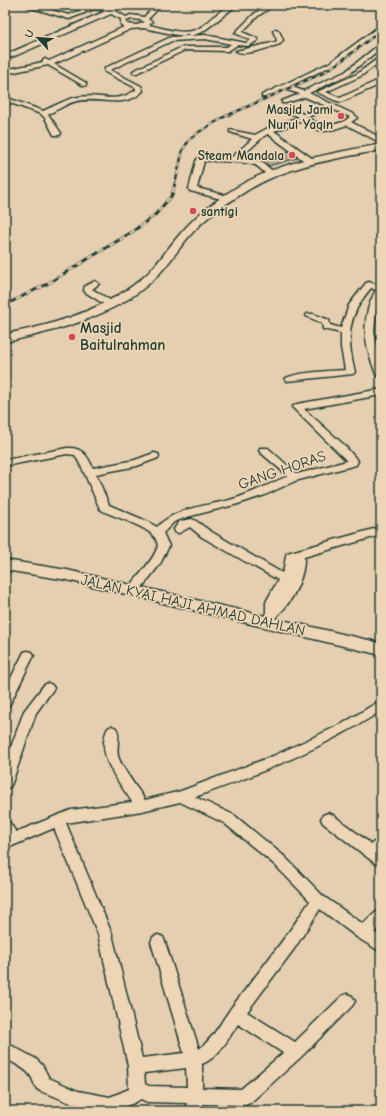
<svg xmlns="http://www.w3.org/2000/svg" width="386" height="1116" viewBox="0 0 386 1116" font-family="'Comic Neue',sans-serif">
	<rect width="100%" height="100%" fill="#e6cfb1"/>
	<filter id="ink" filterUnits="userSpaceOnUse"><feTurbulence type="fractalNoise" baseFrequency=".025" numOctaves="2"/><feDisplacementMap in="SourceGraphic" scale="8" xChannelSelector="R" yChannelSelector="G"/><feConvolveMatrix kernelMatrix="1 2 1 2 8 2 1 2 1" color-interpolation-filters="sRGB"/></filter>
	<g filter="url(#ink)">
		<path fill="#aca48c" stroke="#1f3d34" d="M289,151L298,158L269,166L263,161L283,156L280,154Z"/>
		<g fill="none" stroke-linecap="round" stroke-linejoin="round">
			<defs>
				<path id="minor" d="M22,5H32L69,15L94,5L110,9L114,5H121L115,11L126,17L131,15L144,17L156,5H162L148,19L152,22L149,25C163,28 178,34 192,31C210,27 218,5 237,5L209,27L202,32L193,35H177L144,28L131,29L54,64L86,83V85L84,86L48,65L5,74V70L43,62L42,61L45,59L49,61L124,27L121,25V19L111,14L17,55L5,59V55L106,11L94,9L69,19ZM132,19L140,20L145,22L137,25L127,24L126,21Z
					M267,5H274L258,16L242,32L256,38L258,40L249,46L237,45L228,51L185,50L137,73H133V71L182,47H227L231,44L205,39L172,41L110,70L141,86L143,91C124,110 100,96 77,101C67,103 58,110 48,114L61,133L60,135H54L45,118L41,114L5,101V97L43,111C55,106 66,99 78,97C102,93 113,105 136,90V88L105,72V68L171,37L205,35L246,43L251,40L235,33L254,14Z
					M381,25V30L335,64L290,86L303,91L345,72L381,43V48L349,74L309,93L355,115L357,118L351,122L381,138V143L347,125C337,128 325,134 316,129C310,126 308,122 302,121L274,131L313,159V163H307L268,134L264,136L239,159L260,161L274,172V176C265,177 262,168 255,165C247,162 213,160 204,161L197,188L232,197L233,199L229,201L190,191L189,189L196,161L199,157L214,156L231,158L252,139L230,132V130L255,135L266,129L299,117L293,114H288L283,110L284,109L296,111L303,114L326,106L305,97L286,103H282V101L300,94L284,89L266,97H262V95L331,62ZM332,109L350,117L343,122L325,127L306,117Z
					M276,29L279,31L283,40L280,44C270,47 245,57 236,51L276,42L277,40L273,31Z
					M381,56V61L361,76L326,92L340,98L381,79V84L341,102L334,100L317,92L357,74Z
					M95,281L99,284L92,289L113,302L114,304L113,306H107L85,292L84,290L85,286Z
					M369,282L381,286V297L376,311L374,332L381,363V378C375,376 375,371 373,366C363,339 362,315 376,290L371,288C347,316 346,338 355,372L353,374L287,381L285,379C293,372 333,371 345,370L341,347V333L323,329L322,323L306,316L307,314H313L329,320L330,325L341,328L349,305L366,283Z
					M381,389V395L304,409L343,444L358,461L356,465L295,481L265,495L238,504L187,517L174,522L163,533L169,546L160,564L140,590C137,594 134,595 129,594L127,591C136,577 149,566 156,551C168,529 112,518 100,509L83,470L75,455L67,454L5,466V460L67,448C82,447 87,455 93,468L135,460L154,453L158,454L159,456L158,458L137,466L96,474L109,505L144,520L157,527C178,506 206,507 233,499C252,493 270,484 288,476L260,452L259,450L260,448H268L297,474L347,461L292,407L297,404Z
					M192,519L196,521L210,531L282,573C286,566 284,559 287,553L381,527V535L304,557C305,572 296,594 286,606C282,612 278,613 274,620L270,621L266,620L264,617L266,612V602L278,580L202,537L190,527L179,533L175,532L174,529L180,521Z
					M28,651L32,652L34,655L9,706L5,708V690L24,652Z
					M48,683L52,685L54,688L36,713L12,783L10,787L5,788V764L24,711L44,685Z
					M381,700V711C323,748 260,774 195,797L234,815L285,857L323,896L363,924L376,912L381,910V925L374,932L381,937V952L358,938L320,909L294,949L247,1012L295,1042L342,996L347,994L352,996L355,1001L352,1006L301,1057L250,1103L244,1105L203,1104V1111H187V1103L147,1102L141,1099C115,1116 81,1109 54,1096C49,1094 41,1092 37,1089C34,1085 33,1079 30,1075C24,1067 13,1063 5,1058V1042L36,1059L42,1065L49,1078L78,1091L110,1097L129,1089L128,1066L98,934L54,828L5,849V821L10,823L16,832L71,810L132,802C119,781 94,754 108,728L112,726L116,728C121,735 116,747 118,756C121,767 138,789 145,800L181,791L273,756L342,724ZM180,802L224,823L275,865L310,901C286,938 258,973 231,1008C221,1022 213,1039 199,1049L165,942L163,937L158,935L153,937L151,942L184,1053L142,1058L112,934L66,823L142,811ZM238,1024L283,1053L241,1089L202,1088V1064C219,1057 228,1039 238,1024ZM186,1068L187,1087L149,1086L145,1084L144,1073Z
					M328,813L333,815L371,844L381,838V866L376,864L323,823L321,819L323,815Z"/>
				<path id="major" d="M381,144V150C335,159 289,165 248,190C229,202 208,215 193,232C179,247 169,265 154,279C116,316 56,331 5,342V334C54,325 108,309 146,275C159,263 169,246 181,233C196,215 215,201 234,189C279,161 330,154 381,144Z
					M5,560L67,570L381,643V655L67,580L5,570Z"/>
			</defs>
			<use href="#minor" stroke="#1f3d34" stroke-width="3"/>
			<use href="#major" stroke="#1f3d34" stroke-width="3"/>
			<use href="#minor" fill="#eed5b6" fill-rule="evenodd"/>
			<use href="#major" fill="#eed5b6" fill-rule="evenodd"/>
			<defs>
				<path id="rail-far1" d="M175,184L183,149L190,139L199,132L224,117L323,73L347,57L381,30"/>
				<path id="rail" d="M5,305L47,284L132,232L156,214L172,195L175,183"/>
			</defs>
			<use href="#rail-far1" stroke="#1f3d34" stroke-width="2.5"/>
			<use href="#rail" stroke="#1f3d34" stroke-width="3"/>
			<use href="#rail-far1" stroke="#eed5b6" stroke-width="1.5" stroke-dasharray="4.5" stroke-linecap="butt"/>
			<use href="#rail" stroke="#eed5b6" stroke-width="2" stroke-dasharray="6" stroke-linecap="butt"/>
		</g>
	</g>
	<g fill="#d1495b" stroke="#eed5b6" stroke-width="1.5">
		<circle cx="341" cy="116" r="4"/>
		<circle cx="292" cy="155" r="4"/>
		<circle cx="193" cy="211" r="4"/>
		<circle cx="72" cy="337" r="4"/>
	</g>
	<g text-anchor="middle" stroke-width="3.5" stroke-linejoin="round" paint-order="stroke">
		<g font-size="13" font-weight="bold" fill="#1f3d34" stroke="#eed5b6" text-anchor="end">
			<text x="333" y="114">Masjid Jami<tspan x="333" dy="15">Nurul Yaqin</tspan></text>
			<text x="284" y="160">Steam Mandala</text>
			<text x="201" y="216" text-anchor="start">santigi</text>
		</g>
		<g font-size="15" font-weight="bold" fill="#1f3d34" stroke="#eed5b6" text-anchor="start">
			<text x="80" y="333">Masjid<tspan x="80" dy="17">Baitulrahman</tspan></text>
		</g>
		<g font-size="15" fill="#1f3d34" stroke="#eed5b6">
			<text transform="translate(282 470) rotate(-19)" y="5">GANG HORAS</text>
			<text transform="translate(193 605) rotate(13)" y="5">JALAN KYAI HAJI AHMAD DAHLAN</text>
		</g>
	</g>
	<rect width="386" height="1116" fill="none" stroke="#eed5b6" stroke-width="20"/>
	<rect x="10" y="10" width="366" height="1096" fill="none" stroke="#1f3d34" stroke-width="1.5" filter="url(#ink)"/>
	<g transform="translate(38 38) rotate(296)" stroke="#eed5b6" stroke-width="3" paint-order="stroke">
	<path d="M0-3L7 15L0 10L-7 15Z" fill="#1f3d34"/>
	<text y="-6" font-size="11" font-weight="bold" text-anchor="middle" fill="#1f3d34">U</text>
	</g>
</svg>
